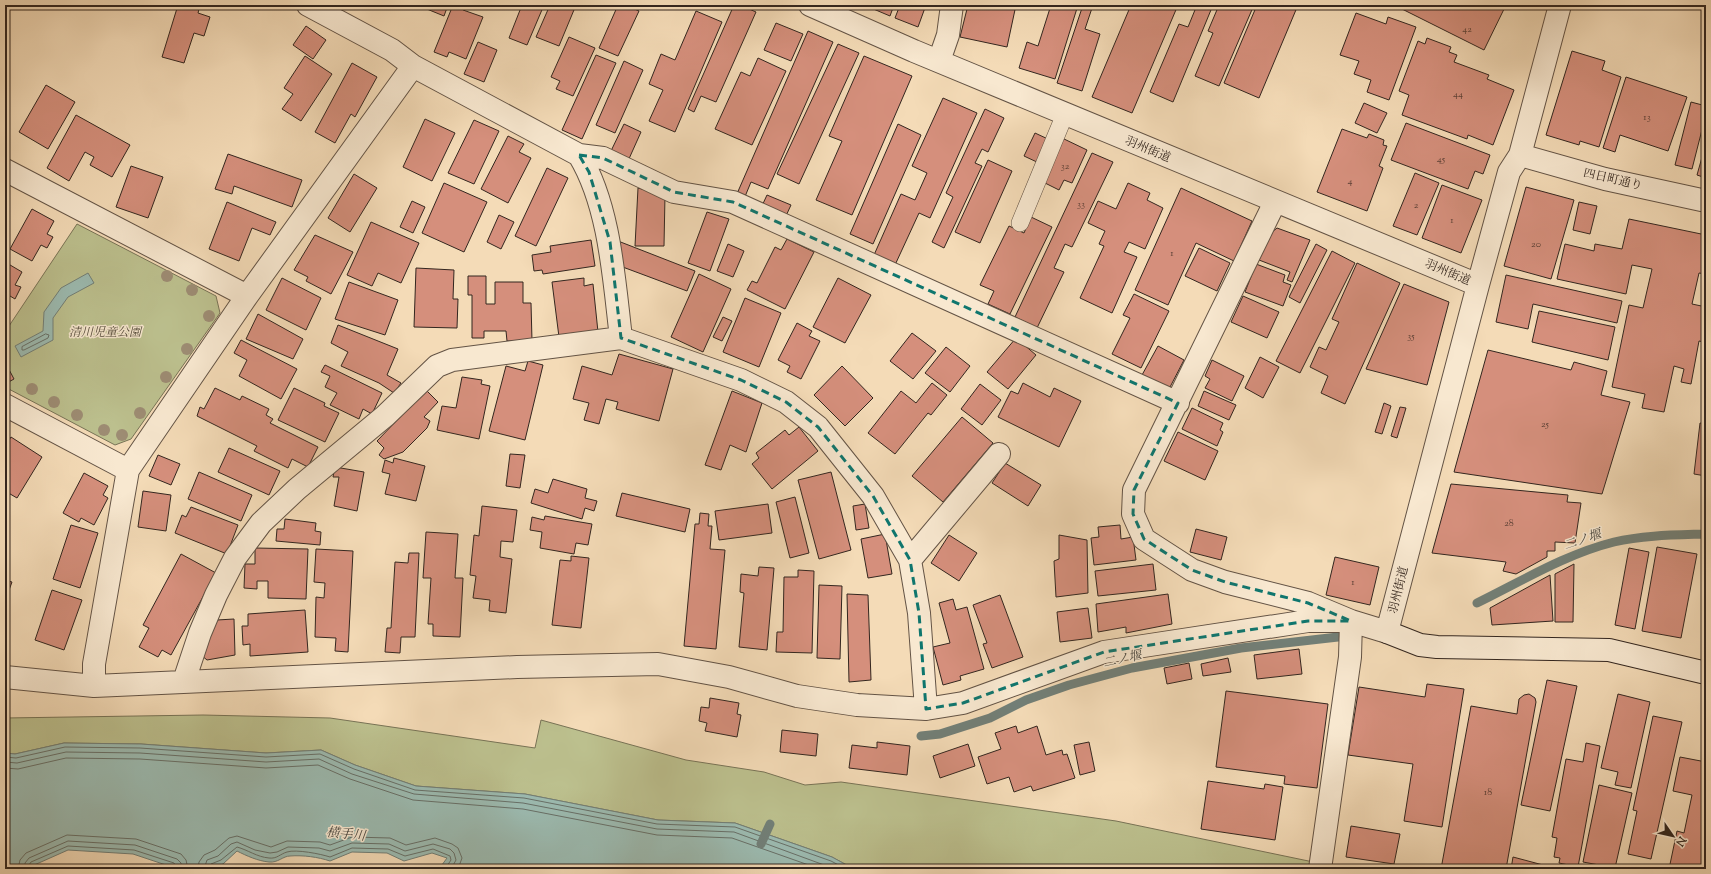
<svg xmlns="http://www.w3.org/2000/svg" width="1711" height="874" viewBox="0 0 1711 874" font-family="'Sorts Mill Goudy','Noto Serif JP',serif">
	<rect width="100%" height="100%" fill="#f4dbb7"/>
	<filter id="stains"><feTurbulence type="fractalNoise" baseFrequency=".005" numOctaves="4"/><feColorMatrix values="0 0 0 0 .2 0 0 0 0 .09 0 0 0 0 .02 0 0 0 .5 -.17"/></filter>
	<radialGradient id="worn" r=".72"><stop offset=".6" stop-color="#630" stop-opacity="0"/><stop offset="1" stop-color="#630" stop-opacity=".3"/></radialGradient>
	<path fill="#bcc08e" stroke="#787356" d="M77,224L216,296L220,313L131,439L115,445L5,387V332Z
		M203,715L330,718L535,748L541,720L686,760L764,772L805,785L841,782L1116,821L1347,869H854L832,857L735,823L658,820L525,794L416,786L355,765L321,750L266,753L141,744L64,743L15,754L5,753V718Z"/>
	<path fill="#9cbbb1" stroke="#727f77" d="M88,273L94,283L68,297L53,318V340L21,357L15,346L43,331L44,312L61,288Z
		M64,743L141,744L266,753L321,750L355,765L416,786L525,794L658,820L735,823L832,857L854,869H439L447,858L432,853L404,861L387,853L352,852L330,861C318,857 303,855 290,856C283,856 278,863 269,862C258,861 247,856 237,851L223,864L208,869H178L133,854L68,850L32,866L38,869H5V753L15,754Z"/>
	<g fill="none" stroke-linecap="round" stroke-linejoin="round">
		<path stroke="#687068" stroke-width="1" d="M46,334L49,335L48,338L24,350H22V347Z
			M5,757L16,758L65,747L140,748L266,757L320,754L354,769L415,790L524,798L657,824L735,827L831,861L846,869
			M5,762L17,763L66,752L140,753L266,762L319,759L352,774L414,794L523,803L657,829L734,832L835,869
			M5,768L18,769L66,758L140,759L266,768L318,765L350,779L413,800L523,809L657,835L732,838L820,869
			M18,869L20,860L26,853L67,835L136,839L181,854L186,860L188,869
			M25,869V863L29,858L68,841L135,845L177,859L181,863L182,869
			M30,869L29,865L31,862L68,846L134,850L174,863L177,869
			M198,869L199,862L204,855L215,850L229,838L237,836L271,847L287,841L320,842L330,845L352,837L390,838L406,845L435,838L452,844L458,848L462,858L458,869
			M204,869L207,860L218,856L231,844L237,842L255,850L270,853L277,852L288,847L319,848L330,851L352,843L389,844L405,851L433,844L450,849L454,853L456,860L451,869
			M209,869L211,864L221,860L237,847C248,850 257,857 269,858C277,859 280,854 287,852C296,849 321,854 330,857L352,848L388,849L405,856L433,849L450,856L451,860L445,869"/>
		<path stroke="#727f77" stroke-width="9" d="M1477,603C1522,581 1566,554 1614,542C1644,535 1676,535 1706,534
			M921,736L940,734L990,718L1026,700L1069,685L1132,668L1241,648L1338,637
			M761,844L770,824"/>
	</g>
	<path fill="#d58f7c" stroke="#33261f" d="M178,5H200L198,13L210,17L204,36L194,33L184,63L162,57Z
		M417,5H448L444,16Z
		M453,5H464L463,10L483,17L466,59L449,52L447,57L434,52Z
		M522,5H544L527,45L509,38Z
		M550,5H576L559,46L536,37Z
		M618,5H626L639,11L618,56L599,48Z
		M734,5H740L756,12L716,102L701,96L694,112L688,109Z
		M864,5H894L890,16Z
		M900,5H926L918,27L895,18Z
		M968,5H1016L1007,47L960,37Z
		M1051,5H1078L1055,79L1019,68L1027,42L1038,46Z
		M1083,5H1093L1085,29L1100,34L1082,91L1057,83Z
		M1131,5H1178L1132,113L1092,97Z
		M1197,5H1213L1173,102L1150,92L1179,24L1188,27Z
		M1219,5H1254L1219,86L1195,76L1213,33L1208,31Z
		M1257,5H1298L1259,98L1224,83Z
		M1394,5H1506L1484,50Z
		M696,11L722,22L675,132L649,121L663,90L649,84L661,54L675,60Z
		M1356,13L1386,24L1388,17L1416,27L1389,100L1367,92L1371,80L1354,74L1359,61L1340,55Z
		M776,23L803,34L791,61L764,50Z
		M306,26L326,40L313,59L293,45Z
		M808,31L833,42L768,189L751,182L744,199L736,196Z
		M569,37L595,48L573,96L556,89L560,81L551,77Z
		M1427,38L1451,47L1449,52L1457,55L1454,62L1489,75L1487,79L1514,90L1493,145L1468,135L1467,139L1402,115L1409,95L1399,91L1418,41L1425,44Z
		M478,42L497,50L484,82L464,74Z
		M838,44L859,53L799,184L777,174Z
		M1572,51L1605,61L1602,70L1621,77L1599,147L1580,141L1579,145L1546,135Z
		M596,55L616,63L582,139L562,130Z
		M305,56L332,74L301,121L282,109L293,94L284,88Z
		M864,56L912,76L852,215L816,200L842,141L829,136Z
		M758,58L786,71L752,145L715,129L741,72L750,76Z
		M624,61L643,70L615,133L596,125Z
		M352,63L377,77L355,117L351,114L335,143L315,132Z
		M1706,76V89L1702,88Z
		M1626,77L1687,97L1668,151L1620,135L1615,152L1603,148Z
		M46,85L75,102L48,149L19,132Z
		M943,98L977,113L930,218L919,213L895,265L874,255L901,194L915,200L927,173L912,166Z
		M1691,102L1706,106V114L1692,169L1675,165Z
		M1364,103L1387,113L1377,133L1355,123Z
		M985,109L1004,118L988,152L982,149L975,163L982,166L944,248L932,242L953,197L946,193Z
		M76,115L130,145L112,177L90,165L94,157L85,152L69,181L47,168Z
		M425,119L455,133L432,181L403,167Z
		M474,120L499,131L474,184L448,173Z
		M1406,123L1490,155L1483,174L1475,171L1468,189L1391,160Z
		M624,124L641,132L628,161L610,153Z
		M898,124L921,135L873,244L850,234Z
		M1342,129L1367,138L1369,134L1384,140L1383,145L1387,146L1379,166L1383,168L1367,211L1317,192Z
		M1035,133L1050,140L1039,163L1024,156Z
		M508,136L524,144L519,152L531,158L508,203L481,189Z
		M1062,138L1087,150L1072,183L1064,180L1059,190L1041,181Z
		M1706,143V178L1697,175Z
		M1092,153L1113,162L1072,247L1065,244L1054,268L1064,272L1037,328L1015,317Z
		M228,154L302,180L292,207L234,186L232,194L215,189Z
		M988,160L1012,171L980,243L955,232Z
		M131,166L163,177L148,218L116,207Z
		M547,168L568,178L536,246L515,236Z
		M1415,173L1439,183L1417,235L1393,226Z
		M354,174L377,188L350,232L328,218Z
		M444,183L487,202L464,252L422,233Z
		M1128,183L1150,193L1147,200L1163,208L1145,249L1129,242L1124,252L1137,257L1112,313L1080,298L1104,246L1099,244L1105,231L1088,223L1098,201L1116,209Z
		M1442,185L1482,200L1461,253L1422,238Z
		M1526,187L1574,200L1551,279L1504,266Z
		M638,188L665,195L664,246H635Z
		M1181,188L1252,221L1234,261L1196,243L1168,305L1135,290Z
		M767,195L791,205L785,218L761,208Z
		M412,201L425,207L413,233L400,227Z
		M227,202L276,222L270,235L252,228L239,261L209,249Z
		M1579,202L1597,206L1590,234L1573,230Z
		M32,209L54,221L47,234L53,237L47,248L41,245L32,261L10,249Z
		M707,212L729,219L710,271L688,263Z
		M499,215L514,222L501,249L487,242Z
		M1031,217L1052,227L1010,314L988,304L994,291L980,285L1009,226L1024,233Z
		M1629,219L1706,235V274L1699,273L1692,304L1706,307V331L1704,342L1699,341L1691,384L1681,382L1684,369L1674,366L1664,412L1642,408L1645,394L1612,387L1629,305L1643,308L1652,269L1632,265L1626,294L1557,279L1565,244L1594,251L1595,244L1622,249Z
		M371,222L419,243L401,283L378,273L372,286L347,275Z
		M1277,228L1310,240L1292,282L1287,280L1290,272L1259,260L1271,233Z
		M315,235L353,252L331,294L306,281L308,277L294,270Z
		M787,239L814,252L785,309L747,290L752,281L757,283L775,247L781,250Z
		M591,240L595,266L543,274L542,270L534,271L532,255L551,252L550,246Z
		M618,241L695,271L687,291L620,266Z
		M728,244L744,251L733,277L717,271Z
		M1316,244L1327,250L1300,303L1289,297Z
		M1199,248L1230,263L1217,291L1185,276Z
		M1332,251L1355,263L1300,373L1276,361Z
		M5,262L22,272L15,285L21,287L15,299L10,296L5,305Z
		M1357,263L1400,283L1345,404L1321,393L1328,376L1310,367L1319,347L1326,350L1339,322L1332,319Z
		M1256,264L1285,275L1283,282L1291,285L1283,306L1245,292Z
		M416,268L454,270L453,299H458L457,328L414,327Z
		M699,274L731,289L703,352L671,337Z
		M1506,275L1622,301L1617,323L1533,304L1528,329L1496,322Z
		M468,276H486V304H495V282H523V303H531L532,341H507L506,331H484V338H472V295H468Z
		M282,278L321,298L306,330L266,310Z
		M584,278V286L593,284L598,332L559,337L552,282Z
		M838,278L871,295L845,343L813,327Z
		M349,282L398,300L385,335L335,319Z
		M1404,284L1449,302L1427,385L1366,369Z
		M1134,294L1169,311L1141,368L1112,354L1130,318L1123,315Z
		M1243,296L1279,312L1267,338L1231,322Z
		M745,298L781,313L759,367L723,352Z
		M1539,311L1615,327L1608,360L1532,342Z
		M258,314L303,339L293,359L246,339Z
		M723,317L732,321L722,341L713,337Z
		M797,323L812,331L809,336L820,341L801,379L787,372L790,366L778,360Z
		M338,325L398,349L387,375L401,383L394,393L379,383L341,366L348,352L331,343Z
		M912,333L936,351L913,379L890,361Z
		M1016,338L1036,355L1008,389L987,372Z
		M241,340L297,369L281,399L239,376L247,360L234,353Z
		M1158,346L1184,360L1169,389L1142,375Z
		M946,347L970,366L950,392L925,373Z
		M1488,350L1571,370L1574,362L1607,371L1601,395L1630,402L1602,494L1454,472Z
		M619,354L673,369L659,421L616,409L618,402L606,399L599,424L584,420L589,403L573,399L582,366L612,375Z
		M1260,357L1279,367L1263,398L1245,388Z
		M1212,360L1244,376L1232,401L1205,388L1210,379L1205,376Z
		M528,361L543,365L525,440L489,431L506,366L525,371Z
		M5,362L14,379L5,384Z
		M325,365L382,393L372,414L363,409L359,419L330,405L337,393L325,387L330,376L321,372Z
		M842,366L873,398L845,426L814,395Z
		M462,377L482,380L481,384L490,386L479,439L437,430L442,406L456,408Z
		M932,383L947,395L931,415L928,413L895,454L868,433L901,391L916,403Z
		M1023,383L1050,397L1054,388L1081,401L1059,447L998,417L1011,391L1018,394Z
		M980,384L1001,400L982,425L961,409Z
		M215,388L240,400L242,396L269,409L266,415L273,419L270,423L318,447L308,467L292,459L288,468L254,451L257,446L197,416L200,407L204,409Z
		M294,388L325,403L324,406L339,413L325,442L278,420Z
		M426,390L438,402L424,417L430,421L427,428L403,452L384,459L379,455L384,448L377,441Z
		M732,391L762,403L746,452L730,445L721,470L705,465Z
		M1204,391L1236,405L1229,420L1198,406Z
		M1384,403L1391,406L1382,434L1375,432Z
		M1400,407L1406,408L1397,438L1391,436Z
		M1192,408L1223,423L1220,430L1223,432L1217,446L1182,429Z
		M962,417L993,443L943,502L912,476Z
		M1700,423L1706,424V476L1694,474Z
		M799,427L818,451L772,489L752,464L759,458L756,453L785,430L789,435Z
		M1178,432L1218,451L1205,480L1164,461Z
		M11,437L42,457L17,498L5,491V446Z
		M229,448L280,471L269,495L218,472Z
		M510,454L525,455L520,488L506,486Z
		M158,455L180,464L171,485L149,476Z
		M394,458L425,466L416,501L385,494L390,474L382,472L385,460L393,463Z
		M1005,463L1041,485L1028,506L992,483Z
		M335,467L364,472L357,511L334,506L339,477H333Z
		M199,472L252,495L241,521L188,499Z
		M831,472L851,550L819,559L798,480Z
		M84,473L108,486L103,495L108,498L94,525L81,518L79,522L63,513Z
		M553,479L587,489L585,498L597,501L594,511L585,508L582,519L531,503L535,489L548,493Z
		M1451,484L1568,495L1567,502L1581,503L1575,543L1555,542V551H1547V557L1516,574L1503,571L1506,562L1432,553Z
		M143,491L171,495L166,531L138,527Z
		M622,493L690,509L685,532L616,516Z
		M795,497L809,553L790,558L776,502Z
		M768,504L772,533L719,540L715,511Z
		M865,504L869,528L856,530L853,506Z
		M482,506L517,510L513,542L501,541L500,557L512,559L506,613L489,611L490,600L473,598L476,576L470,575L474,535L479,536Z
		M191,507L238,525L227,554L175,533L182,515L186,517Z
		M700,513L709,514L708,526H712L710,549L725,550L716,649L684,646L695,524H699Z
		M545,516L592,524L588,545L576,543L574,554L540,548L542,532L530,530L532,517L544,520Z
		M285,519L316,523L315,531L321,532L320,545L276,541L277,529H284Z
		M71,525L98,533L80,588L53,579Z
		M1120,525L1121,539L1133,537L1136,560L1094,565L1091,538L1099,537L1098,527Z
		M1196,529L1227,537L1221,560L1190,552Z
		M426,532L458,534L455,578H463L460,637L433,636V624H428L431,578H423Z
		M885,534L892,574L868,578L861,539Z
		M949,535L977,553L959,581L931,563Z
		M1059,535L1087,540L1088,593L1056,597L1054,561L1059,559Z
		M1657,547L1697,554L1681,638L1642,631Z
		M255,548L308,549L306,599L268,598V581H257V589L244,588L245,564H255Z
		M1629,548L1649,552L1635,629L1615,625Z
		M316,549L353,551L348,652L335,651L336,638L315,637L316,597L324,598L325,583L314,582Z
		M409,553H419L415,637H401L400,653L385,652L387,628H391L395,562L408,563Z
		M181,554L216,573L171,655L162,650L158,657L139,647L149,628L143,625Z
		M571,556L589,558L581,628L552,625L560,560L571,561Z
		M1335,557L1379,567L1370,605L1326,595Z
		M1153,564L1156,590L1098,596L1095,571Z
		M1574,564L1573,622H1555V574Z
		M759,567L774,568L767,650L739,647L744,593L740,592L741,574L758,576Z
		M798,570L814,571L812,653L776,652L777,632H783L784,577H798Z
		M1550,575L1553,621L1492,625L1490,608Z
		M5,580L12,582L5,601Z
		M819,585L842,586L840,659L817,658Z
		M52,590L82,600L64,650L35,640Z
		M847,594L868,595L871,680L849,682Z
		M1168,594L1172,624L1126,633V627L1098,632L1096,604Z
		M1000,595L1023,657L992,668L983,644L987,643L973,605Z
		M953,599L956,610L967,607L984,669L960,676L961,680L943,685L933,647L950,643L939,603Z
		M1088,608L1092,638L1060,642L1057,612Z
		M305,610L308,652L250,656V644L243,645L242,626H248V614Z
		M234,619L235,655L207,660L201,655L217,620Z
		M1299,649L1302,674L1257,679L1254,655Z
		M1228,658L1231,672L1203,676L1201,664Z
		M1189,663L1192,679L1167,684L1164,668Z
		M1547,680L1577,686L1550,811L1521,805Z
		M1427,684L1464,689L1442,827L1404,821L1413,764L1348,755L1359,687L1425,697Z
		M1226,691L1328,704L1317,788L1284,784L1285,776L1216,767Z
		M1529,694L1535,698L1536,702L1506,869H1441L1471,706L1517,714L1519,699L1524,695Z
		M1618,694L1650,702L1631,788L1615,785L1618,772L1601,768Z
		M710,698L739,703L737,714L741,715L737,737L705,731L707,723L699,721L701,707L709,708Z
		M1653,716L1682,722L1651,859L1628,854L1637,811L1633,810Z
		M1016,726L1018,733L1037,726L1046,755L1062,750L1063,755L1067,754L1075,778L1033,791L1031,786L1014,792L1009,777L987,784L978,757L1001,749L995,733Z
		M782,730L818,734L816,756L780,752Z
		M877,742L910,746L907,775L849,768L852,745L877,748Z
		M1089,742L1095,771L1080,775L1074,745Z
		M1586,743L1600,746L1578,867L1559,863L1560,858L1554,857L1557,838L1552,837L1566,759L1583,762Z
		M968,744L975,766L940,778L933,756Z
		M1680,757L1706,762V849L1702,869H1669L1677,831L1684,833L1692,795L1673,791Z
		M1208,781L1264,789L1265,784L1283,787L1275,840L1201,829Z
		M1599,785L1632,793L1615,868L1583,862Z
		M1351,826L1400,834L1394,864L1346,857Z
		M1513,857L1543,865L1542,869H1511Z"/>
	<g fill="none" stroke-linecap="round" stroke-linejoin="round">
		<defs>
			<path id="lane" d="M1020,223L1065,114"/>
			<path id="street" d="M308,5L392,50L413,66L579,155L603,158L674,192L733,202L1178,403
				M810,5L914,51L1478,285
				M939,61L948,35L952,5
				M579,155C610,206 614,280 621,338
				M1520,155L1605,179L1706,201
				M5,170L247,296
				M1275,202L1134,490L1133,514L1144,539L1192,570L1225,582L1308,603L1351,621L1350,657L1320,869
				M5,405L128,470
				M910,560L999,454
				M5,677L94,686L517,667L658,664L729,677L797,696L857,705L926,709L963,703L1104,652L1308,621H1351L1387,632L1478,285L1509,172L1520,155L1560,5
				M184,681L200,633L216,595L235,558L261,523L297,489L385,416L437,366L452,360L621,338L741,380L786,402L818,427L873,496L910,560L919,613L926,709
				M94,686V664L128,470L247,296L413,66"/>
			<path id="secondary" d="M1387,632L1420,645L1437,647L1609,650L1706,673"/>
		</defs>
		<use href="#lane" stroke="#635345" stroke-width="18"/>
		<use href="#street" stroke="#635345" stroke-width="24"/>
		<use href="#secondary" stroke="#33261f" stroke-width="24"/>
		<use href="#lane" stroke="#f8e8d0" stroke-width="17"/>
		<use href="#street" stroke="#f8e8d0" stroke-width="22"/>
		<use href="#secondary" stroke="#f8e8d0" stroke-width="22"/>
	</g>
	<g fill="#9d8c73">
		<circle cx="167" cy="276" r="6"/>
		<circle cx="192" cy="290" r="6"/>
		<circle cx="209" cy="316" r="6"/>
		<circle cx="187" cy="349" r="6"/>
		<circle cx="166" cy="377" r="6"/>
		<circle cx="32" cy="389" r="6"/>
		<circle cx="54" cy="402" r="6"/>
		<circle cx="140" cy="413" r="6"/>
		<circle cx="77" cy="415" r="6"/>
		<circle cx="104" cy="430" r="6"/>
		<circle cx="122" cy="435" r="6"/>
	</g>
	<path fill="none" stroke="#0f766e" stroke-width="3" stroke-dasharray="8 5" stroke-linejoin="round" d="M579,155L603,158L674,192L733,202L1178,403L1134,490L1133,514L1144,539L1192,570L1225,582L1308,603L1351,621H1308L1104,652L963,703L926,709L919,613L910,560L873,496L818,427L786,402L741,380L621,338L610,242L589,172Z"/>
	<g text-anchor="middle" stroke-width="3" stroke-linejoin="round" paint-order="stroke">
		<g font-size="10" fill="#5c4036">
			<text x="1467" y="32">42</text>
			<text x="1458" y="97">44</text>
			<text x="1647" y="120">13</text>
			<text x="1441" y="162">45</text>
			<text x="1065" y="169">32</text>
			<text x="1350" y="184">4</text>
			<text x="1081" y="207">33</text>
			<text x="1416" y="208">2</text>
			<text x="1452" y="223">1</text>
			<text x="1536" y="247">20</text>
			<text x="1172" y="256">1</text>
			<text x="1411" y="339">35</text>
			<text x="1545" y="427">25</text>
			<text x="1509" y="526">28</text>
			<text x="1353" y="585">1</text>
			<text x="1488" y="795">18</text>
		</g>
		<g font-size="12" fill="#33261f" stroke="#f8e8d0">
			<text transform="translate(1148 149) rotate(23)" y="4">羽州街道</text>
			<text transform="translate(1613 179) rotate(13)" y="4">四日町通り</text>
			<text transform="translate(1448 272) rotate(23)" y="4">羽州街道</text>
			<text transform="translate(1398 590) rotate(-76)" y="4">羽州街道</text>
		</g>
		<g font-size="12" font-style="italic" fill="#554c3b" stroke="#f8e8d0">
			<text x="105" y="336">清川児童公園</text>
		</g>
		<g font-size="13" font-style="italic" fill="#4d4b44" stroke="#f8e8d0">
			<text transform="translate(1582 539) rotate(-19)" y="5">二ノ堰</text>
			<text transform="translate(1122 658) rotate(-13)" y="5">二ノ堰</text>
			<text transform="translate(346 833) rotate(6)" y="5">横手川</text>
		</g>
	</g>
	<rect width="1711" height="874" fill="none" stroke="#f4dbb7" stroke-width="20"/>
	<rect x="6" y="6" width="1699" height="862" fill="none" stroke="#33261f" stroke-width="2"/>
	<rect x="10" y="10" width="1691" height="854" fill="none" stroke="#33261f"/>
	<g transform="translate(1673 836) rotate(124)" stroke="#f8e8d0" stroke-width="3" paint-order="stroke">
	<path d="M0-3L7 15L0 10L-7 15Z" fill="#33261f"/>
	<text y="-6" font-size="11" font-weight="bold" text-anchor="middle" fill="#33261f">N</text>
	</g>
	<rect width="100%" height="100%" filter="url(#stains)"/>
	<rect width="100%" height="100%" fill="url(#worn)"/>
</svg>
